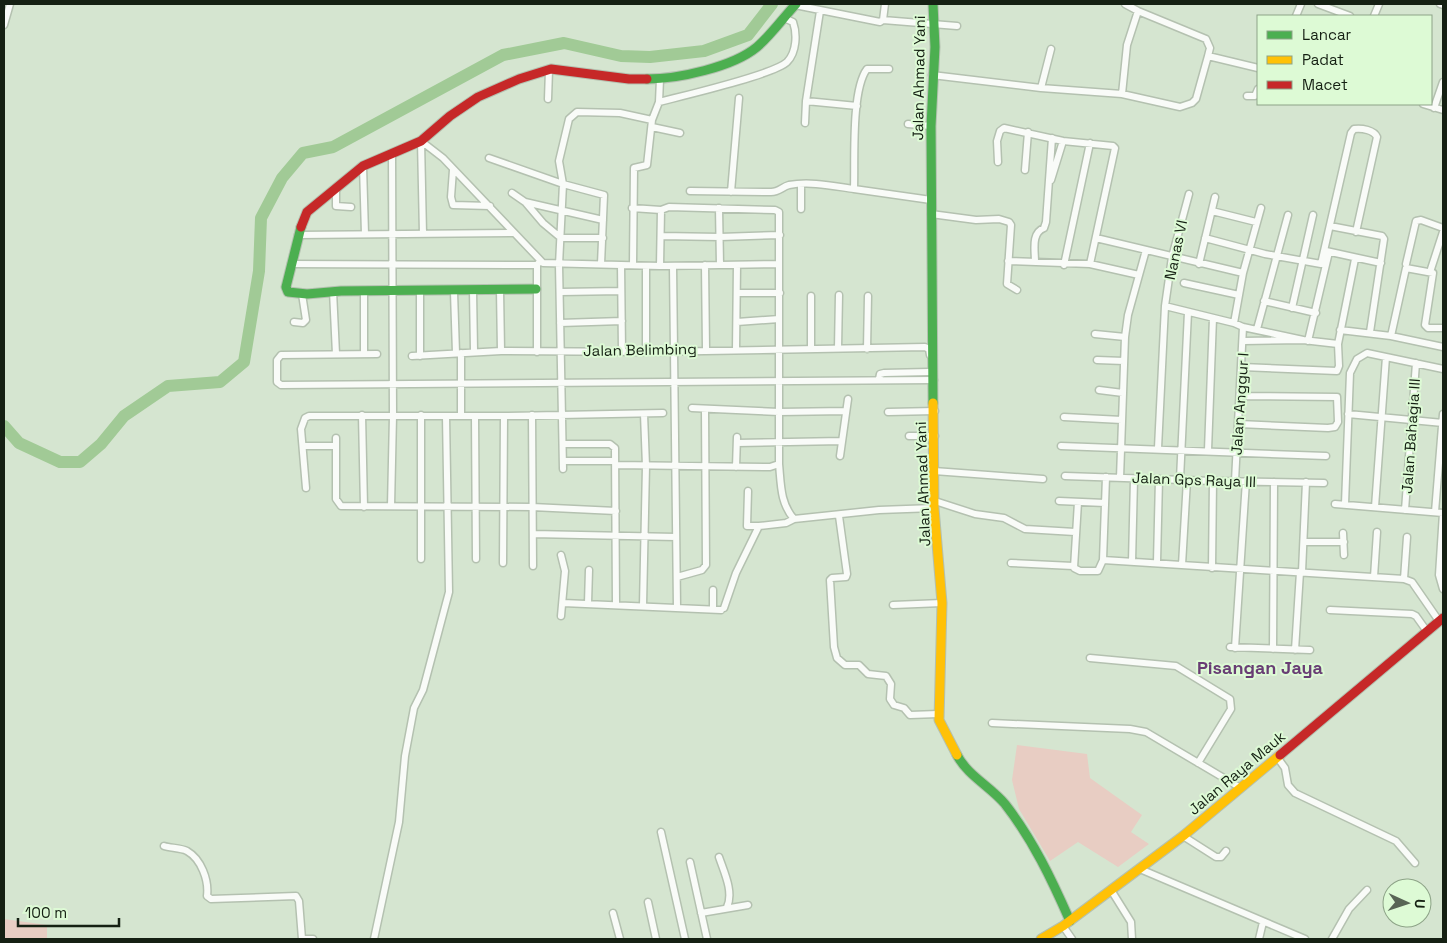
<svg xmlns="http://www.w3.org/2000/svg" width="1447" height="943" viewBox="0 0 1447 943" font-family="'Space Grotesk',sans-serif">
	<rect width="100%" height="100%" fill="#d5e5d0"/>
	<path fill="#e8cdc3" d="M1017,745L1087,754L1090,778L1142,815L1131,832L1149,844L1118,867L1078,842L1050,861L1019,809L1012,780Z
		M4,919L47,925V939H4Z"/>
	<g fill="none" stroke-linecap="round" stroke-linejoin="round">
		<path stroke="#a1ca96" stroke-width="12" d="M4,426L19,443L60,462H80L101,444L124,416L168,386L220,382L244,362L259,271L261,218L282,178L303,153L333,147L503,55L564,43L621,56L650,57L704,51L748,35L772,4"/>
		<defs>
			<path id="street" d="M1125,4L1138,11L1206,39L1210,48L1208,56L1258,68
				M1318,4L1350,16
				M1440,4L1443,5
				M795,5L880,22L883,20L957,26
				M1296,16L1301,4
				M1374,16L1379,4
				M883,20L885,4
				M4,25L10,4
				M889,69H867C851,90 855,161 854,189L931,200
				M932,75L1041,88L1122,94L1180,107L1192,103L1196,99L1208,56
				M1041,88L1051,49
				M1122,94L1127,45L1138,11
				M1247,96H1255L1258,89
				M548,99L549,70
				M806,101L820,11
				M659,102C682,96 773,75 787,62C797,52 797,33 793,22L784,18
				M1423,104L1443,110
				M1434,108L1443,82
				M805,123L806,101L857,106
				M908,124L931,126
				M652,127L680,133
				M421,141L443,158L543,263L660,266L779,264
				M421,141L423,234
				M489,158L563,184L604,195L601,264
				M998,162L997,141L1000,131L1004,128L1063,141L1113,146L1115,148L1090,264
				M363,166L365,234
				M453,170L451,197L453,205L490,206
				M1025,170L1028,132
				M1051,180L1063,141
				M336,188V206L351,207
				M690,191L771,192C779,192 782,187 789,185C810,181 833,186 854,189
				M731,192L739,98
				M512,193L525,202L603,220
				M526,203L543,223L561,238H603
				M719,208L720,265
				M801,209V184
				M1212,211L1256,222
				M931,214L976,220L999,219L1009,222L1011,225L1007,284L1017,290
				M1330,226L1382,236L1384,239L1370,332
				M298,235L514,233
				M661,236L720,237L780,235
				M1096,238L1243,273
				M1205,238L1265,254L1321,264L1351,133L1354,129C1362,128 1374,130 1377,137L1356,232
				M1326,251L1381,263
				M1008,261L1090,264L1139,275
				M1035,262C1035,250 1031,233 1044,228L1046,222L1052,138
				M291,264L537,265L540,261
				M1199,264L1215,197
				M1406,264L1416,221L1421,220L1443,228
				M621,265L622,351
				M633,265L634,168L647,165L652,120
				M705,265L706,349
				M1064,265L1090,143
				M660,266L661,210
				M673,266L677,607
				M1431,269L1443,232
				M1184,283L1239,295
				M500,290L501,351
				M333,291L336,354
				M364,291V354
				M420,291V356
				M473,291L474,351
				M454,292L456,353
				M561,292L621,291
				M737,293H780
				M811,296V348
				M1264,301L1316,313
				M1165,306L1234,323L1243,327L1303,340
				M1292,308L1313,215
				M294,322L303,323L306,320L302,294
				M737,322L779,319
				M560,323L622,321
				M1234,323L1243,273L1261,208
				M1257,329L1288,215
				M1340,330L1391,336L1443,347
				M1095,334L1125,337
				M1391,336L1406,268L1433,273L1425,325L1428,328H1443
				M1244,341L1303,340L1338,344
				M1308,341L1329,252
				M838,348L839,295
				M867,349L868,296
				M736,350L737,265
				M537,352V265
				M646,352V266
				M461,353V416
				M377,354L281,355L277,360V382L281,385L934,380
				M412,356L501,351L646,352L925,347L929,349L930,355
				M1097,360L1124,361
				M1242,367L1337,371L1339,366L1338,344L1355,259
				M879,379L880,374L884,373L929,372
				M1099,390L1123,393
				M692,408L779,412L846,411
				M888,412L935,411
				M1348,414L1443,423
				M362,415L364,507
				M532,415L533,566
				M475,416L476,559
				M1064,417L1122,420
				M1239,424L1328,428L1335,427L1338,422L1337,397L1240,396
				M909,436H935
				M336,438V499L341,506L532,507L616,511
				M737,443L842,441
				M564,444H610L615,448L616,604
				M303,446H336
				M1061,446L1326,456
				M1158,448L1165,306L1172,257L1189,194
				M1208,450L1213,318
				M840,456L848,399
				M563,461H615
				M779,464C781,484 780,503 794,519L879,510L934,508
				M616,465L770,467L779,464V212L775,210L669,207L661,210L632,208
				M736,467L737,437
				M563,469L559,265L563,184L559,161L569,119L577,112L620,113L652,120L659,102L660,79
				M934,471L1043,479
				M1065,476L1213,481L1324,483
				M1120,478L1125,337L1128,315L1146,250
				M1180,479L1188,312
				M1235,481L1243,327
				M306,488L301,429L305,418L309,416H504L663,413
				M748,491L747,526H759
				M935,501L975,514L1004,518L1025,529L1075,532
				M1059,501L1105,503
				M1078,502L1074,568L1080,571H1098L1103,560L1106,477
				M1335,504L1443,513
				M1345,504L1350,373L1357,359L1367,353L1443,369
				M391,506L393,416L392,153
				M1375,507L1386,357
				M1405,510L1416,363
				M1435,512L1443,414
				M1443,513L1439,575L1443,589
				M839,516L847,574L846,577L832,578L830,580L834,647L837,658L845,665H859L868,674L886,676L891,684L890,699L894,705L904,708L910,715L938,714
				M1343,533L1344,555
				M533,534L676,537
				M1304,542H1344
				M561,555L565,571L561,616
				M421,559V415
				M1103,560L1404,579L1412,582L1439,621
				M1132,562L1134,479
				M1157,562L1159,479
				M503,563L504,416
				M1011,563L1073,566
				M1182,565L1187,480
				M1212,568L1213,481
				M1302,572L1306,482
				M677,577L702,570L706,565L705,409
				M1374,577L1377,532
				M1404,579L1407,537
				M563,603L721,610
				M588,603L589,570
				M893,605L942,603
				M643,606L646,466L644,414
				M724,608L736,573L759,526L786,523L794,519
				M713,609V590
				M1330,610L1412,614L1416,616L1426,630
				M1230,647L1310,650
				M1235,648L1246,481
				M1273,649L1274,482
				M1295,650L1300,572
				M1090,658L1176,666L1230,699L1231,709L1198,763
				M992,723L1130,729L1146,732L1239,787
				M1277,757L1285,768L1288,785L1295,793L1396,841L1415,863
				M661,832L685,939
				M1183,836L1216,857H1221L1226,851
				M164,846C170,848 181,848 187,851C201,859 209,880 207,896L211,899L296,896L299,901L302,939
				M719,857C724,872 734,892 727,907
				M690,862L707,939
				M1140,869L1305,939
				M1111,890L1131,922L1132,939
				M648,902L656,939
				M613,913L620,939
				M701,913L748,905
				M1063,926L1072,939
				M302,939H313
				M374,939L399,822L405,756L414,708L423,690L449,592L446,416
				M1259,939L1263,922
				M1332,939L1349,909L1367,890"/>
			<path id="fast" d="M647,79C678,79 733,67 757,47C771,35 783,18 796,4
				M301,227L286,287L288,292L307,294L341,291L536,289
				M933,403L931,126L935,47L933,4
				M957,755C967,775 991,787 1005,804C1033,840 1052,880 1070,921"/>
			<path id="slow" d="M933,403L934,508L942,603L939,720L957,755
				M1041,939L1063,926L1183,836L1280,755"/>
			<path id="jam" d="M301,227L307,212L363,166L421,141L450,116L478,97L519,79L551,69L629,79H647
				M1280,755L1443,618"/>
		</defs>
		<use href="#street" stroke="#b4c1b0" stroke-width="9"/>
		<use href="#fast" stroke="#b4c1b0" stroke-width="11"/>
		<use href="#slow" stroke="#b4c1b0" stroke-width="11"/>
		<use href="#jam" stroke="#b4c1b0" stroke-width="11"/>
		<use href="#street" stroke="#f9fbf8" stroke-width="6"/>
		<use href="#fast" stroke="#4caf50" stroke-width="9"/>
		<use href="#slow" stroke="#ffc107" stroke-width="9"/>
		<use href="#jam" stroke="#c62828" stroke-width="9"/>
	</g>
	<g text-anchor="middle" stroke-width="4" stroke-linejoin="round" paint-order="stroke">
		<g font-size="15" fill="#152013" stroke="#ddfad5">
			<text transform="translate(919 78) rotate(-89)" y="5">Jalan Ahmad Yani</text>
			<text transform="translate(1176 250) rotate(-78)" y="5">Nanas VI</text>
			<text transform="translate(640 350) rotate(-1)" y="5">Jalan Belimbing</text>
			<text transform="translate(1240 404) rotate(-86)" y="5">Jalan Anggur I</text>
			<text transform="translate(1411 436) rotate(-86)" y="5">Jalan Bahagia III</text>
			<text transform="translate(1194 480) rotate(2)" y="5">Jalan Gps Raya III</text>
			<text transform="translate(923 484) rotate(-92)" y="5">Jalan Ahmad Yani</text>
			<text transform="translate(1237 773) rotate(-40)" y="5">Jalan Raya Mauk</text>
		</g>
		<g font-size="18" font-weight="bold" fill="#683d74" stroke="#ddfad5">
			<text x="1260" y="674">Pisangan Jaya</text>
		</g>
	</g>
	<rect width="1447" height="943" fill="none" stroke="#152013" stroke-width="10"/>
	<rect x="1257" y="15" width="175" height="90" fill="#ddfad5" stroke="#8da387"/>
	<rect x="1267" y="31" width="25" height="8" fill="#4caf50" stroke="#8da387"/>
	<text x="1302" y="40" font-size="15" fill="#152013">Lancar</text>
	<rect x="1267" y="56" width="25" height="8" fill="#ffc107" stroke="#8da387"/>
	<text x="1302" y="65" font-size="15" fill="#152013">Padat</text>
	<rect x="1267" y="81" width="25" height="8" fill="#c62828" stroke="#8da387"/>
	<text x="1302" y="90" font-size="15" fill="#152013">Macet</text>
	<g transform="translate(1407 903) rotate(93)"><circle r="24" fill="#ddfad5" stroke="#8da387"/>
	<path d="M0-4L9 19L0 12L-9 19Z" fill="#586555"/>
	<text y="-8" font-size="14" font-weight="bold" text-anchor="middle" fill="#152013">U</text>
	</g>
	<path d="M18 918v8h101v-8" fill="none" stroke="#152013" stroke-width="2.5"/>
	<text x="25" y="918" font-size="15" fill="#152013" stroke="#ddfad5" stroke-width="4" paint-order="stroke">100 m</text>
</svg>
